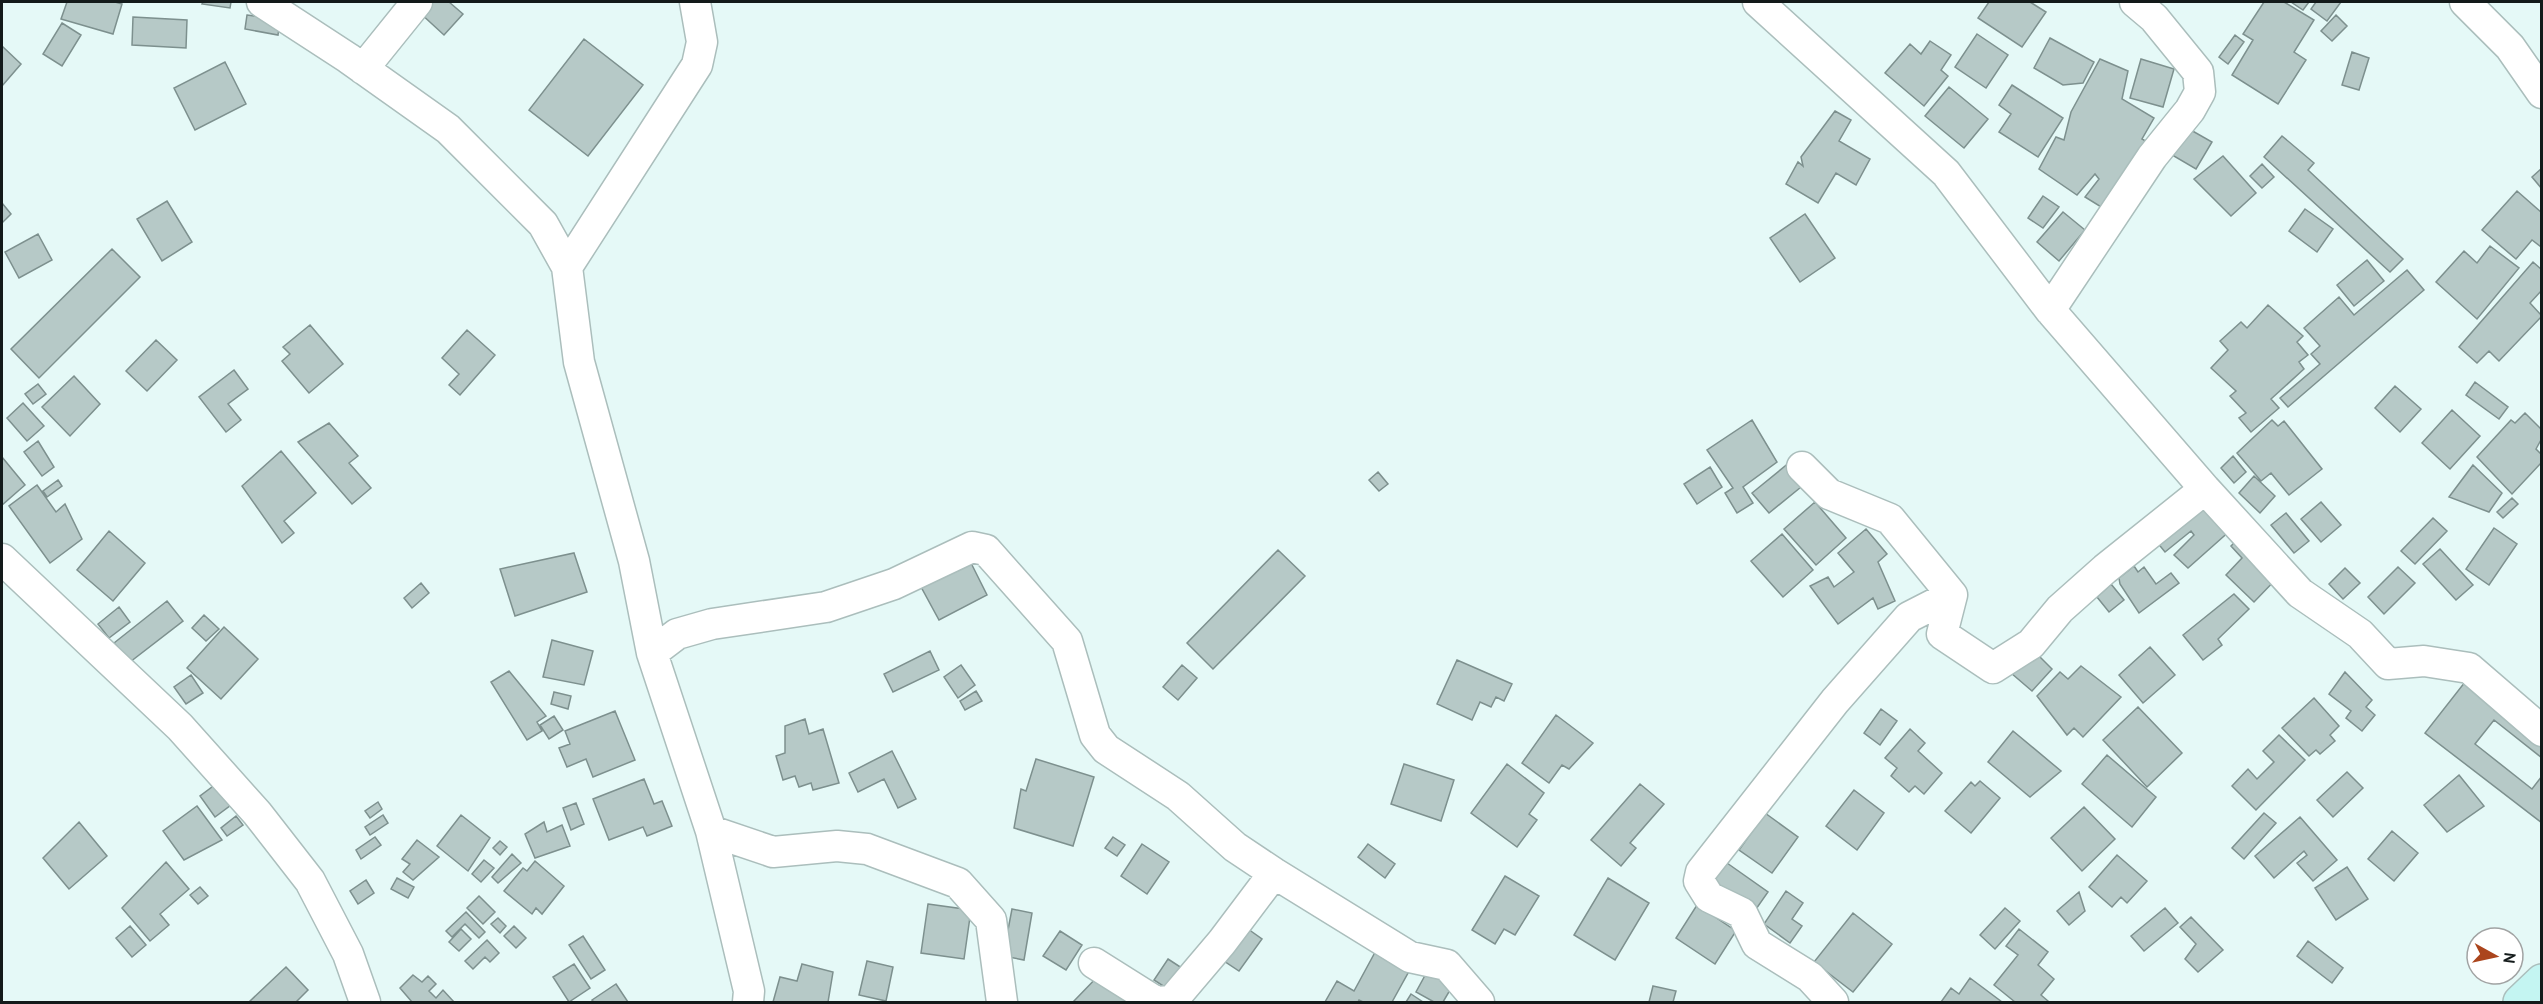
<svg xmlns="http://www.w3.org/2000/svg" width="2543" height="1004" viewBox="0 0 2543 1004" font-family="'PT Sans',sans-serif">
	<rect width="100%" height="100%" fill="#e5f9f7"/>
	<path fill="#b6c9c7" stroke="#7d908e" stroke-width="1.5" d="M67,2H115L122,4L113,34L61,19Z
		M203,2H231L230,8L202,4Z
		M429,2H449L463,14L444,35L419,12Z
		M1989,2H2030L2046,12L2022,47L1978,18Z
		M2264,2H2284L2314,20L2294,52L2306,60L2278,104L2232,75L2253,40L2243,34Z
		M2291,2H2309L2303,10Z
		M2316,2H2341L2327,21L2311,9Z
		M247,15L280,20L278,35L245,29Z
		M2336,15L2347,26L2332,41L2321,31Z
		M133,17L187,20L186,48L132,45Z
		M62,23L81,35L62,66L43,54Z
		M1977,34L2008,55L1986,88L1955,67Z
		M2235,35L2244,42L2228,64L2219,57Z
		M2050,38L2094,62L2083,83L2063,85L2034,68Z
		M584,39L643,85L588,156L529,110Z
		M1930,41L1951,55L1941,70L1948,76L1924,106L1885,73L1910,44L1921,54Z
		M2,46L21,64L2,86Z
		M2352,52L2369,58L2359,90L2342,85Z
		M2100,59L2128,71L2122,99L2154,118L2142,139L2149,143L2106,210L2085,197L2099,179L2095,174L2077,195L2039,169L2056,137L2064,140L2071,112Z
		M2141,59L2174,69L2163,107L2130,98Z
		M225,62L246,104L195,130L174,88Z
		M2012,85L2063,118L2038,157L1999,132L2011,114L1999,105Z
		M1949,87L1988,119L1964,148L1925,116Z
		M1835,111L1851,120L1839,141L1870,159L1856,185L1836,173L1818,203L1786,184L1798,162L1803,166L1801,157Z
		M2182,125L2212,142L2196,169L2167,152Z
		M2282,136L2314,163L2308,170L2403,259L2390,272L2264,157Z
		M2223,156L2256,193L2231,216L2194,179Z
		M2262,164L2274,177L2262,188L2250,176Z
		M2542,168V189L2532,177Z
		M2517,191L2542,213V245L2540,246L2532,240L2516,259L2482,230Z
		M2043,196L2059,207L2043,228L2028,218Z
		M167,201L192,242L162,261L137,219Z
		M2,203L11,214L2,223Z
		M2305,209L2333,229L2317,252L2289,231Z
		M2063,212L2085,230L2059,261L2037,242Z
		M1805,214L1835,258L1800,282L1770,238Z
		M38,234L52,260L19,278L5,252Z
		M2490,246L2519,268L2477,319L2436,282L2464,251L2477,263Z
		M112,249L140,277L39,378L11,349Z
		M2367,260L2384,281L2354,306L2337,285Z
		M2533,262L2542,270V290L2530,303L2542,316L2499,361L2489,351L2477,363L2459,347Z
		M2407,270L2424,290L2288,407L2280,398L2320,364L2311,354L2320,346L2304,328L2339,297L2354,315Z
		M2268,305L2303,336L2297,342L2308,355L2299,362L2304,369L2271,399L2279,408L2251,432L2239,418L2246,413L2230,396L2236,391L2211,368L2228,350L2220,341L2241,322L2247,328Z
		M310,325L343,364L309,393L282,361L290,354L283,347Z
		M467,330L495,355L460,395L449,385L459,374L442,358Z
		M156,340L177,360L147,391L126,371Z
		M234,370L248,389L228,404L241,420L226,432L199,397Z
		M74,376L100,404L70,436L42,407Z
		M2475,382L2508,407L2499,419L2466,395Z
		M38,384L46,394L33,404L25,394Z
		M2395,386L2421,409L2400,432L2375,408Z
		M23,403L44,426L27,441L7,418Z
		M2452,410L2480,436L2450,469L2422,443Z
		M2525,413L2542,430V438L2536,449L2542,455V462L2512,494L2477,457L2511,420L2515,423Z
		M1752,420L1777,462L1743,487L1753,503L1737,513L1725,493L1733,488L1707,450Z
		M2272,420L2278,426L2284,421L2322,469L2289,495L2271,473L2261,481L2237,453Z
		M329,423L358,456L349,463L371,488L352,504L298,442Z
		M38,441L54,467L42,476L24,452Z
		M281,451L316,493L284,521L294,533L282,543L242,486Z
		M2233,456L2246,472L2234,483L2221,468Z
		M2,457L25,485L2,505Z
		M1790,462L1806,483L1769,513L1752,493Z
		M2473,465L2502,493L2489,512L2449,497Z
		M1710,467L1722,487L1697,504L1684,484Z
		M1378,472L1388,484L1379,491L1369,480Z
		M2254,476L2275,496L2260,513L2239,493Z
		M58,480L62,486L47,497L43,491Z
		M37,485L56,512L65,504L82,539L50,563L9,506Z
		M2200,496L2232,529L2188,568L2174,555L2194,535L2191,531L2165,552L2152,536Z
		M2512,498L2518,504L2503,518L2497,512Z
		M1815,502L1846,538L1816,565L1784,529Z
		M2321,502L2341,525L2321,542L2301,519Z
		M2286,513L2309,541L2294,553L2271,525Z
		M2433,518L2447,531L2415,564L2401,551Z
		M2494,528L2517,544L2489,585L2466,569Z
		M1866,529L1887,554L1878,562L1895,601L1878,609L1873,598L1838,624L1810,586L1828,577L1834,587L1854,572L1838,553Z
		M109,531L145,563L113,601L77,570Z
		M1782,534L1813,570L1783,597L1751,561Z
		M2242,535L2280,575L2254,602L2226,575L2242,558L2231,546Z
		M2440,549L2473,585L2456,600L2423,564Z
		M1278,550L1305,576L1213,669L1187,643Z
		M574,553L587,592L515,616L500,569Z
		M969,559L987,595L939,620L920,585Z
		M2134,566L2138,572L2144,567L2156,584L2171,573L2179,583L2139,613L2120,584L2119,578Z
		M2398,567L2415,583L2384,614L2368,597Z
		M2345,568L2360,583L2343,599L2329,584Z
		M421,583L429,593L412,608L404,598Z
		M2111,584L2124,600L2109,612L2097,597Z
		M2234,594L2249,609L2218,639L2222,645L2203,660L2183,635Z
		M167,601L183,621L130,662L114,643Z
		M119,607L130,622L109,638L98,624Z
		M204,615L219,629L206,641L192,628Z
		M224,627L258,659L221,699L187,668Z
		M552,640L593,651L584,685L543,677Z
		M2150,647L2175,675L2143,703L2119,675Z
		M2033,650L2052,669L2032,691L2011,673Z
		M930,651L939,670L893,692L884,674Z
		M1457,660L1512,684L1504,701L1496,697L1491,707L1480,702L1472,720L1437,704Z
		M961,665L975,685L958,698L944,677Z
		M1182,665L1197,678L1178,700L1163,687Z
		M2081,666L2121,697L2083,737L2074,728L2067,735L2037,696L2060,672L2068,679Z
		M509,671L546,716L537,722L542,731L527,740L491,682Z
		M2345,672L2372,700L2366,707L2375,715L2362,731L2346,718L2351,711L2329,694Z
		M191,675L203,693L186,704L174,687Z
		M2465,682L2542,741V758L2494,720L2475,744L2532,789L2542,776V823L2425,733Z
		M976,691L982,701L965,710L960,701Z
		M554,692L571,696L568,709L551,704Z
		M2314,698L2339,726L2330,735L2335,741L2320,754L2316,750L2309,756L2282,728Z
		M2138,707L2182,753L2147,787L2103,740Z
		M1881,709L1897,721L1880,745L1864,733Z
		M615,711L635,760L593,777L586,759L567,767L559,748L570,744L565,731Z
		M1556,715L1593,743L1569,769L1562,765L1549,783L1522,763Z
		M554,716L563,730L549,739L540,725Z
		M805,719L809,734L823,729L839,783L813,790L811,783L799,787L795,776L783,780L776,756L785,753V726Z
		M1910,729L1925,743L1918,751L1942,773L1924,794L1915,786L1909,792L1891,776L1897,768L1885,758Z
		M2013,731L2061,771L2030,797L1988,762Z
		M2279,735L2305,760L2256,810L2232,786L2248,769L2257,779L2274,762L2263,751Z
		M892,751L916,799L898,808L884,779L858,792L849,773Z
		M2107,755L2156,797L2132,827L2082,784Z
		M1036,759L1094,777L1073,846L1014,828L1021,789L1026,791Z
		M1404,764L1454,780L1441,821L1391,804Z
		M1507,764L1544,793L1529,814L1537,820L1517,847L1471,813Z
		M2347,772L2363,788L2333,817L2317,800Z
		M2459,775L2484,806L2447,832L2424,805Z
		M644,779L654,804L662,801L672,826L647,836L643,827L609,840L593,799Z
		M1980,781L2000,798L1971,833L1945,811L1971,782L1975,786Z
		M216,784L231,805L215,817L200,796Z
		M1640,784L1664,804L1630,843L1636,848L1621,866L1591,840Z
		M1854,790L1884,813L1857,850L1826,826Z
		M378,802L382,809L370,818L365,811Z
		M576,803L584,824L571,830L563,808Z
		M197,806L222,840L184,860L163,831Z
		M2084,807L2115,839L2082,871L2051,838Z
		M1765,813L1798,837L1772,873L1739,850Z
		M2264,813L2276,823L2244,859L2232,848Z
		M383,815L388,823L370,835L365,827Z
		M461,815L490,838L468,871L437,846Z
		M236,816L243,825L227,836L221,828Z
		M2300,817L2337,860L2313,881L2297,863L2307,855L2304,851L2274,878L2255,856Z
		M79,822L107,856L69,889L43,858Z
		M544,822L547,832L562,825L570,846L535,858L525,834Z
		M2392,831L2418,853L2394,881L2368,859Z
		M375,837L381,845L361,859L356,850Z
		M1113,837L1125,845L1117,856L1105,848Z
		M417,840L439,857L413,880L403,872L410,864L402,859Z
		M500,841L507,847L500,855L493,848Z
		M1142,844L1169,862L1147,894L1121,876Z
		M1368,844L1395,864L1385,878L1358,857Z
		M512,854L521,863L498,883L492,877Z
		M2117,855L2147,881L2127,903L2121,897L2112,907L2089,887Z
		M484,860L494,868L481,882L472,874Z
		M535,861L564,886L542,914L536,908L532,914L504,891L523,868L527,871Z
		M166,862L189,889L160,914L169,925L150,941L122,908Z
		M1727,863L1768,892L1754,912L1713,881Z
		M2347,867L2368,899L2336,920L2315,888Z
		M1505,876L1539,896L1515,935L1504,929L1495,944L1472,930Z
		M397,878L414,887L408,898L391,889Z
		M1608,878L1649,903L1615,960L1574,935Z
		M366,880L374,893L358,904L350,891Z
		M200,887L208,896L198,904L190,895Z
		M1786,891L1803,903L1792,919L1802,926L1790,943L1764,924Z
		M2079,892L2085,911L2069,925L2057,911Z
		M479,896L495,912L483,924L467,908Z
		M928,904L971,910L964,959L921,953Z
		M1697,905L1736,931L1715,964L1676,938Z
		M2005,908L2020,921L1995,949L1980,935Z
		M2165,908L2178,923L2144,951L2131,936Z
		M1012,909L1032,913L1024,960L1003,956Z
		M466,912L485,932L479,938L465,924L452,937L446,931Z
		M1853,913L1892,944L1853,992L1814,962Z
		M2191,917L2223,950L2198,972L2185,959L2196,944L2180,927Z
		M498,918L506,926L500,933L491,924Z
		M130,926L146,945L132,957L116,938Z
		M514,926L526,938L516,948L504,936Z
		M461,929L471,939L459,951L449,942Z
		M1248,929L1262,939L1239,971L1224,961Z
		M2019,929L2048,952L2038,965L2054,979L2041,995L2048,1001L2046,1002H2015L1994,985L2018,955L2006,946Z
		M1060,931L1082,945L1066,970L1043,956Z
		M583,936L605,970L591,979L569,945Z
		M487,940L499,953L490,962L485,957L473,969L465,961Z
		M2308,941L2343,968L2332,983L2297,956Z
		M1379,945L1413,964L1392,1002H1363L1359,1000L1358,1002H1325L1337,981L1354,991Z
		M1168,959L1188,972L1174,993L1154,980Z
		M867,961L893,967L886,1001L859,995Z
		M574,964L590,988L569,1002L553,977Z
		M802,964L833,972L828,1002H773L780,977L797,981Z
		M286,967L308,990L296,1002H249Z
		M1428,970L1453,985L1443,1002H1434L1416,992Z
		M1103,971L1136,1002H1073Z
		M413,975L422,982L428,976L436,984L429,991L436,998L443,990L454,1002H412L400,988Z
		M1970,978L2002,1002H1941L1951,988L1959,994Z
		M616,984L628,1002H594L592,1000Z
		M1653,986L1676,991L1673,1002H1649Z
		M1411,994L1423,1002H1406Z"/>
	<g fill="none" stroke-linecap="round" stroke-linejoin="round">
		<defs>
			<path id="street" d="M262,2L348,58L448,129L543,224L567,267L579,362L634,561L652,653L711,831L749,991L748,1002
				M1758,2L1946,173L2050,310L2205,489L2300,593L2360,634L2388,664L2424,661L2469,668L2542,731
				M2465,2L2510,47L2542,93
				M363,69L417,2
				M567,267L697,65L702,42L695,2
				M2050,310L2152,157L2190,110L2200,92L2198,72L2154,18L2135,2
				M1802,467L1829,494L1890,519L1952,595L1942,634L1993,668L2031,644L2060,609L2105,569L2205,489
				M2,559L180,727L257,813L310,881L348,954L365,1002
				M652,653L677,634L712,624L826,607L894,584L972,547L986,550L1067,641L1095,735L1106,749L1178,796L1235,847L1274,873L1410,957L1447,965L1479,1002
				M711,831L773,852L837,846L867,849L958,883L991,920L1002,1002
				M1094,963L1156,1002L1172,1001L1222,942L1274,873
				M1833,1002L1810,977L1757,944L1742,913L1709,897L1699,881L1701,872L1835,701L1909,617L1952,595"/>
			<path id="secondary" d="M2520,1002L2542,981"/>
		</defs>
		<use href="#street" stroke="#abbebc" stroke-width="33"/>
		<use href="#secondary" stroke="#abbebc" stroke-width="36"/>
		<use href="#street" stroke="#fff" stroke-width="30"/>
		<use href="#secondary" stroke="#c4f5f2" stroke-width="33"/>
	</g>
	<rect width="2543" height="1004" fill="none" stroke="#131a1a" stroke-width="6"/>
	<g transform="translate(2495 956) rotate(98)"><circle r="28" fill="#ffffff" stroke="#a1a3a3" stroke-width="1.5"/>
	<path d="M0-4.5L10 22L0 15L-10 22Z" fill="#ab451d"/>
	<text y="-9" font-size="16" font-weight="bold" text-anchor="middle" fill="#131a1a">N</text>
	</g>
</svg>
